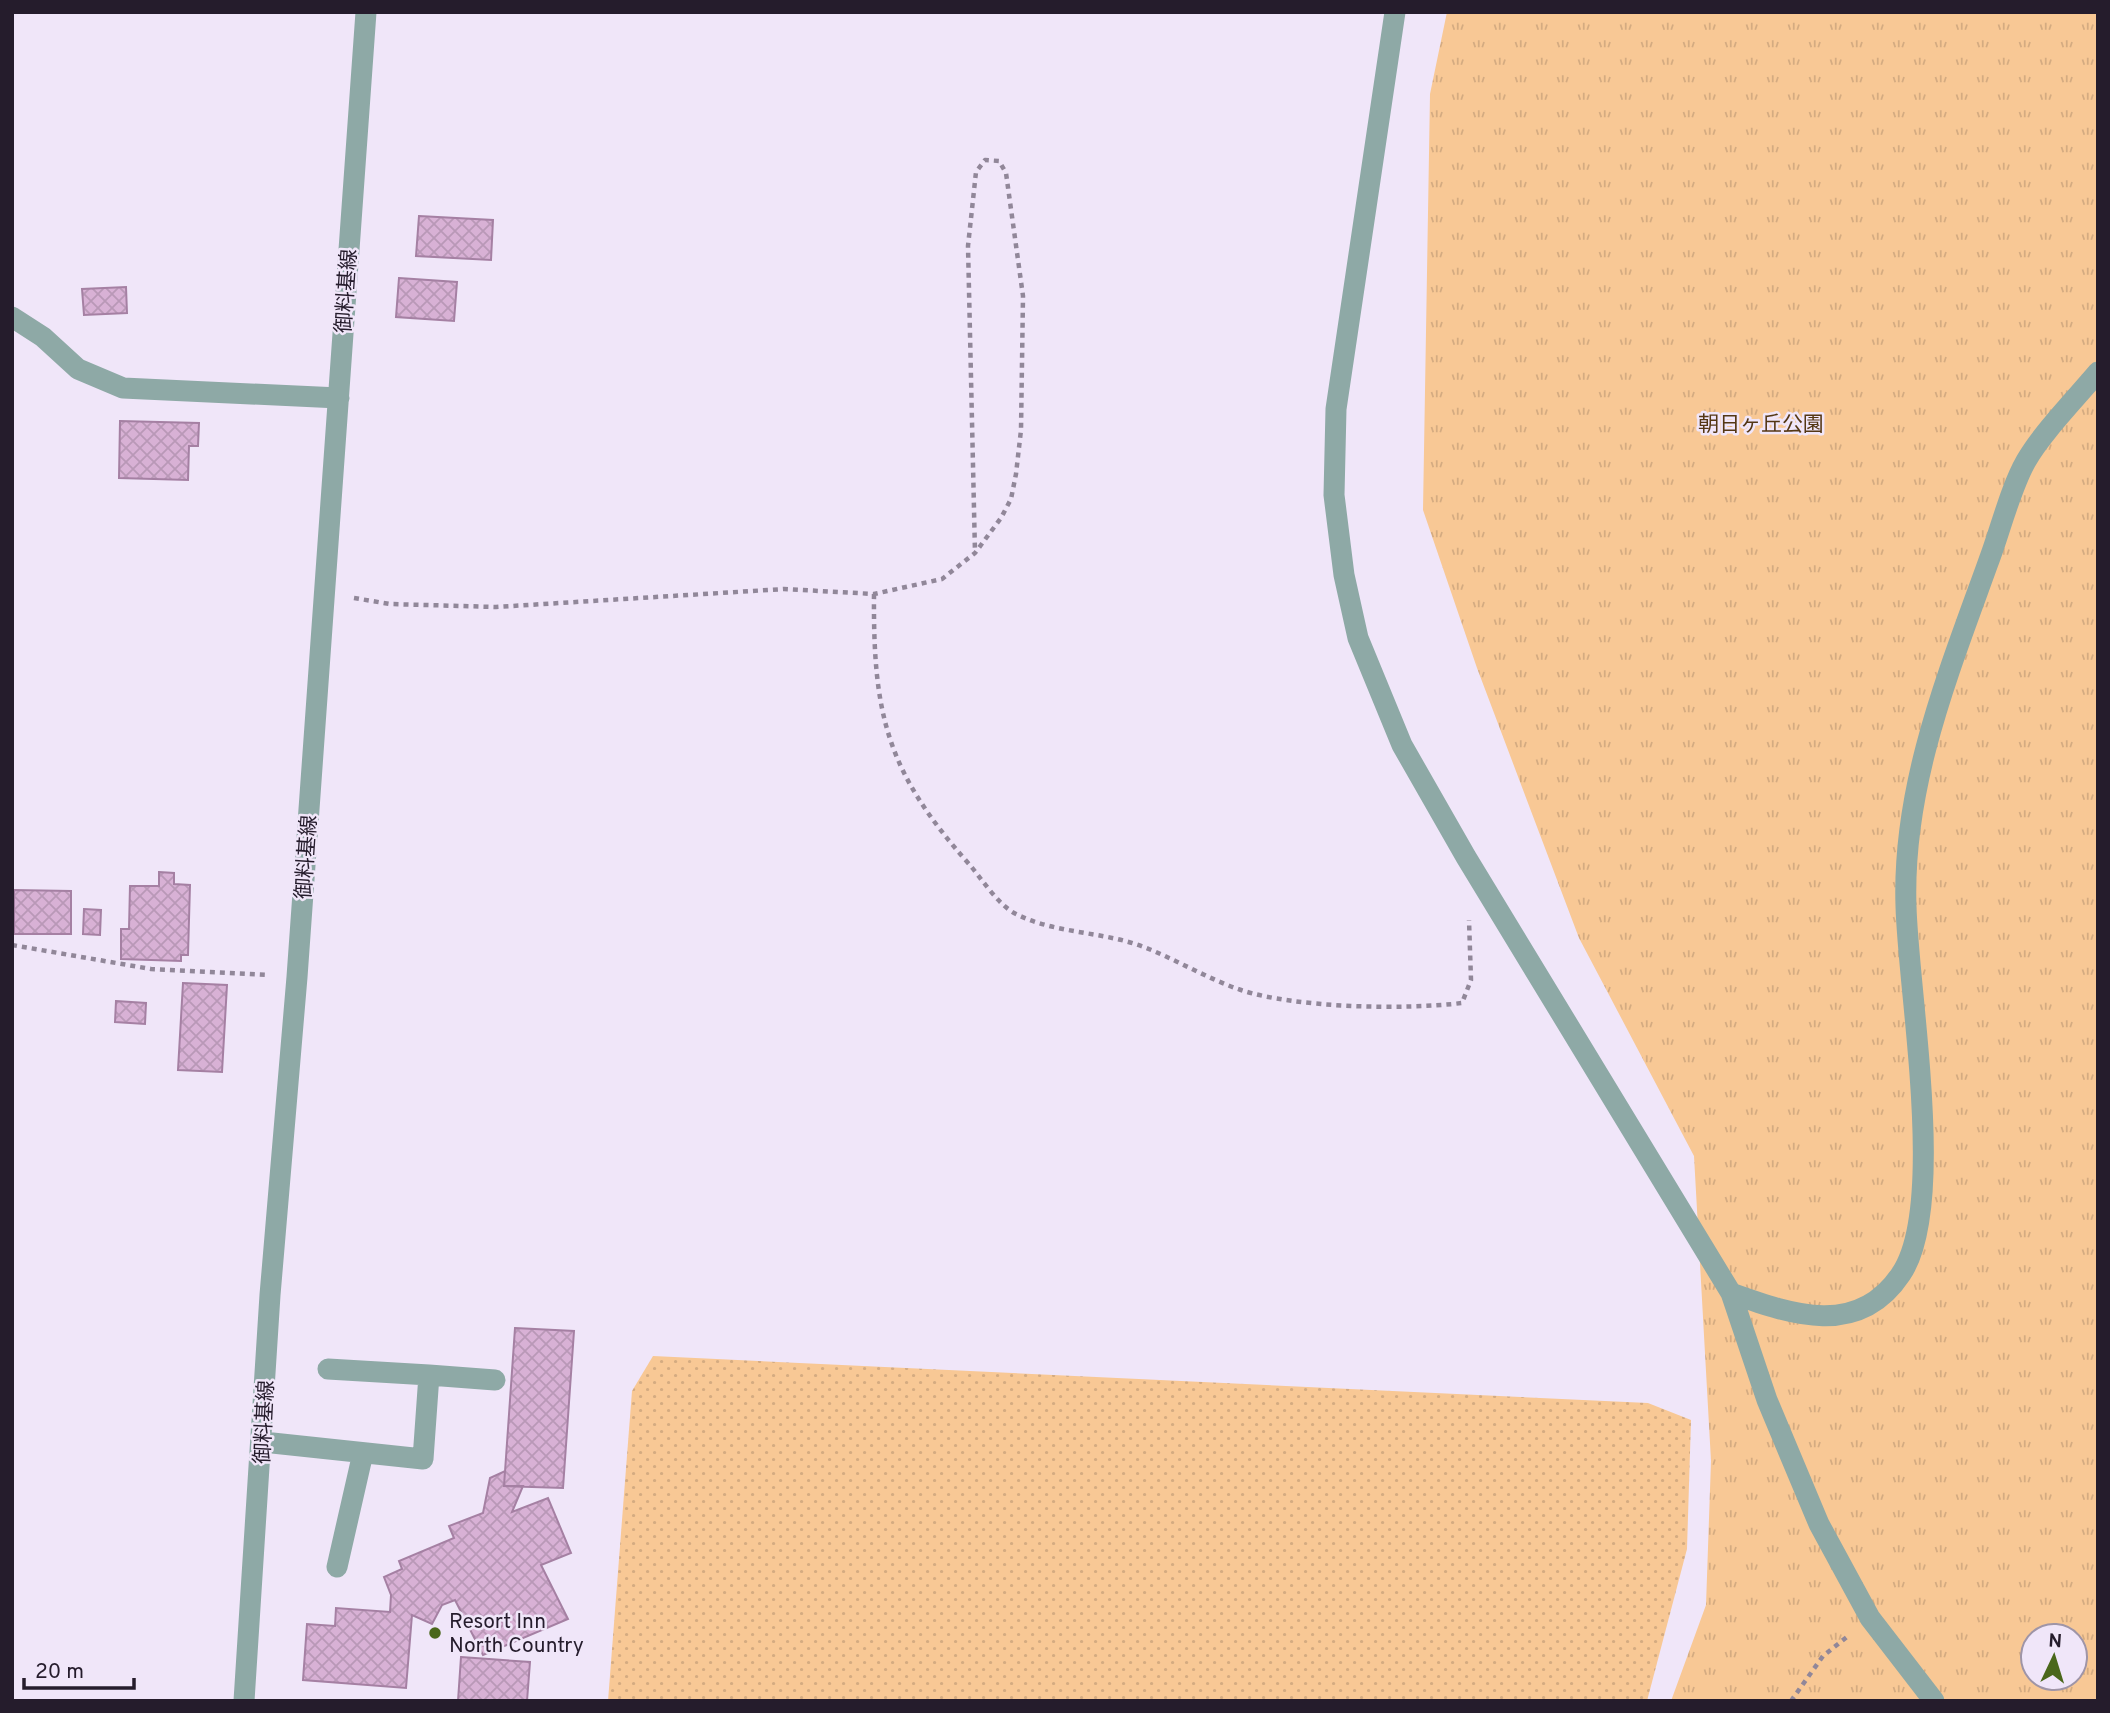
<svg xmlns="http://www.w3.org/2000/svg" width="2110" height="1713" viewBox="0 0 2110 1713" font-family="Overpass,'Noto Sans JP',sans-serif">
	<defs>
		<pattern id="grass-dots" width="8" height="8" patternUnits="userSpaceOnUse" patternTransform="scale(1.75)"><rect width="8" height="8" fill="#f8c895"/><path d="M2 2h.1M6 6h.1" fill="none" stroke="#d4ab81" stroke-width="1.8" stroke-linecap="round"/></pattern>
		<pattern id="park-tufts" width="24" height="20" patternUnits="userSpaceOnUse" patternTransform="scale(1.75)"><rect width="24" height="20" fill="#f8c895"/><path d="M3 7l-1-3M5 7V3M7 7l1-3M15 17l-1-3M17 17v-4M19 17l1-3" fill="none" stroke="#d4ab81"/></pattern>
		<pattern id="building-cross-hatch" width="8" height="8" patternUnits="userSpaceOnUse" patternTransform="scale(1.75)"><rect width="8" height="8" fill="#d8b1d5"/><path d="M0 0l8 8M0 8l8-8" fill="none" stroke="#b998b7"/></pattern>
	</defs>
	<rect width="100%" height="100%" fill="#f0e6f9"/>
	<path fill="url(#grass-dots)" d="M653,1356L1648,1403L1691,1420L1687,1549L1647,1701H608L632,1391Z"/>
	<path fill="url(#park-tufts)" fill-rule="evenodd" d="M1447,12H2098V1701H1671L1706,1605L1711,1461L1694,1156L1579,938L1477,668L1423,510L1430,94ZM2033,1636H2075V1678H2033Z"/>
	<path fill="url(#building-cross-hatch)" stroke="#a580a3" stroke-width="2" d="M419,216L493,220L491,260L416,256Z
		M399,278L457,282L454,321L396,317Z
		M126,287L127,313L84,315L82,289Z
		M120,421L199,423L198,446H189L188,480L119,478Z
		M159,872L174,873V884L190,885L188,955H181V961L121,959V929H129L130,886H159Z
		M14,890L71,891V934H14Z
		M84,909L101,910L100,935L83,934Z
		M183,983L227,985L222,1072L178,1070Z
		M116,1001L146,1003L145,1024L115,1022Z
		M515,1328L574,1331L563,1488L504,1486Z
		M505,1471L504,1486H523L512,1512L548,1498L571,1553L541,1565L568,1619L483,1655L455,1600L442,1605L432,1624L412,1615L406,1688L303,1680L307,1624L335,1626L336,1608L390,1612L391,1595L384,1577L402,1569L399,1561L454,1538L449,1526L483,1513L490,1478Z
		M461,1657L530,1662L527,1701H458Z"/>
	<g fill="none" stroke-linecap="round" stroke-linejoin="round">
		<path stroke="#918799" stroke-width="4.5" stroke-dasharray="5 5" stroke-linecap="butt" d="M874,594C873,715 887,772 969,864C982,879 998,905 1016,914C1056,934 1102,931 1144,947C1177,960 1208,979 1241,990C1295,1008 1404,1010 1462,1003L1471,980L1469,920
			M354,598L390,604L496,607L784,589L874,594L942,579L975,553L1001,518L1011,499L1016,474L1021,430L1023,296L1006,173L999,161L985,160L976,172L968,246L975,553
			M12,945L151,969L268,975
			M1791,1701L1823,1656L1848,1636"/>
		<path stroke="#8ea9a6" stroke-width="21" d="M1395,12L1336,409L1334,495L1344,575L1358,638L1402,745L1466,857L1731,1293L1767,1400L1819,1524L1870,1618L1934,1701
			M12,317L43,337L78,369L123,388L339,398
			M1731,1293C1790,1314 1858,1339 1901,1274C1947,1206 1908,992 1906,906C1902,786 1948,674 1988,563C2000,532 2010,489 2026,461C2042,433 2076,398 2098,372
			M429,1375L495,1380
			M263,1442L423,1459L429,1375L328,1369
			M337,1567L363,1453
			M244,1701L270,1295L297,977L366,12"/>
	</g>
	<circle fill="#4a671b" stroke="#f0e6f9" stroke-width="2.5" cx="435" cy="1633" r="7"/>
	<g text-anchor="middle" stroke-width="5" stroke-linejoin="round" paint-order="stroke">
		<g font-size="21" fill="#251c2c" stroke="#f0e6f9">
			<text transform="translate(346 291) rotate(-86)" y="7">御料基線</text>
			<text transform="translate(306 857) rotate(-86)" y="7">御料基線</text>
			<text transform="translate(264 1422) rotate(-87)" y="7">御料基線</text>
		</g>
		<g font-size="21" fill="#543714" stroke="#f0e6f9">
			<text x="1761" y="431">朝日ヶ丘公園</text>
		</g>
		<g font-size="21" fill="#251c2c" stroke="#f0e6f9" text-anchor="start">
			<text x="449" y="1628">Resort Inn<tspan x="449" dy="24">North Country</tspan></text>
		</g>
	</g>
	<rect width="2110" height="1713" fill="none" stroke="#251c2c" stroke-width="28"/>
	<g transform="translate(2054 1657) rotate(4)"><circle r="33" fill="#f0e6f9" stroke="#9f95a7" stroke-width="2"/>
	<path d="M0-5L12 26L0 18L-12 26Z" fill="#4a671b"/>
	<text y="-10" font-size="19" font-weight="bold" text-anchor="middle" fill="#251c2c">N</text>
	</g>
	<path d="M24 1678v10h110v-10" fill="none" stroke="#251c2c" stroke-width="3.5"/>
	<text x="35" y="1678" font-size="21" fill="#251c2c" stroke="#f0e6f9" stroke-width="5" paint-order="stroke">20 m</text>
</svg>
